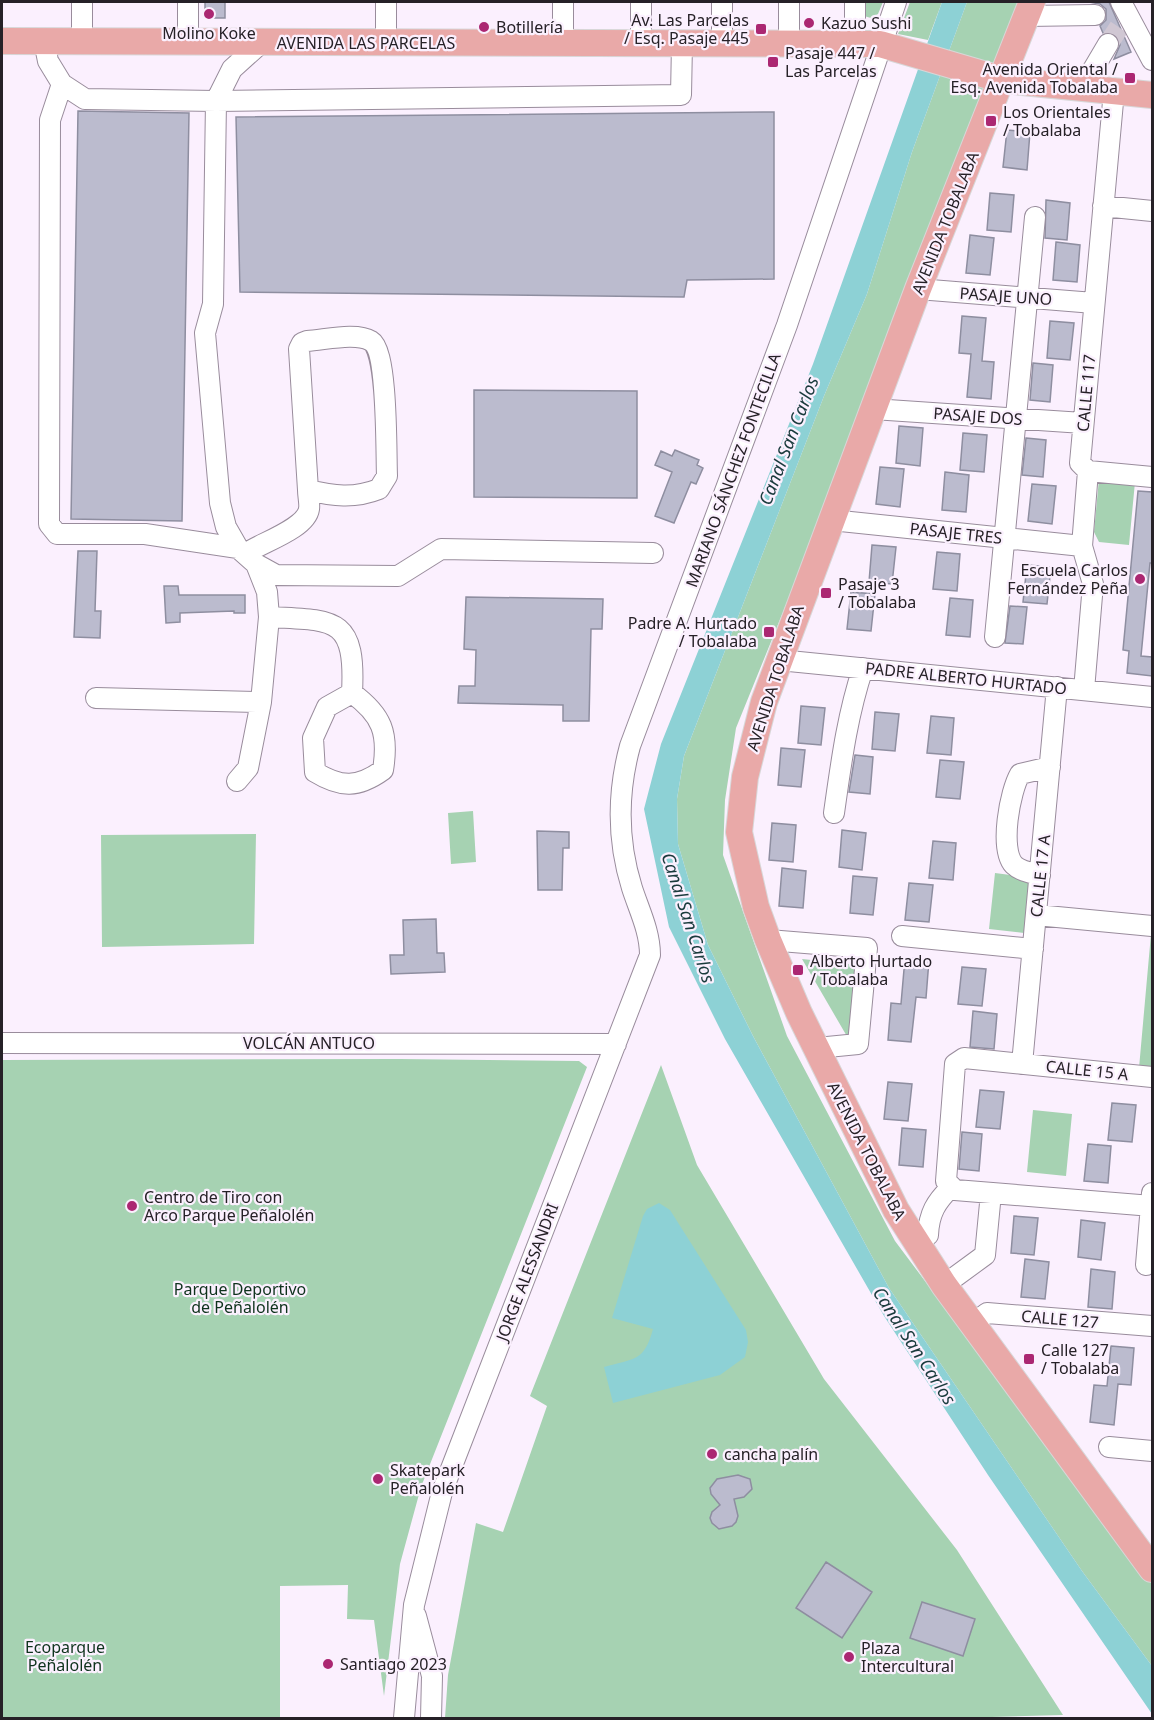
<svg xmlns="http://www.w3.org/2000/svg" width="1154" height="1720" viewBox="0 0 1154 1720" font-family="'Noto Sans',sans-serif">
	<rect width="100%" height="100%" fill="#fbf0fe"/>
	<path fill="#a6d2b2" d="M864,2H883L878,14L871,18L864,16Z
		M910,2H942L928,40L898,34Z
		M967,2H1021L869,400L736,728L725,800L723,855L787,1036L895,1241L1152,1584V1666L1082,1571L889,1288L753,1036L708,945L678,844L677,799L684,756L824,396L867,294L912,152Z
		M1099,479L1135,482L1129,545L1099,542L1094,532Z
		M473,811L476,862L451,864L448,813Z
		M256,834L254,944L102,947L101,835Z
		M995,873L1026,877L1030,884L1024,933L989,929Z
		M1151,934H1152V1069L1139,1068Z
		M802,959L859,965L852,1045Z
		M400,1059L579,1061L587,1067L421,1487L400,1564L384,1696L374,1620L347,1619L348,1585L280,1586V1718H2V1060Z
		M661,1065L697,1165L824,1379L957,1550L1063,1715L956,1718H445L448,1675L476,1523L503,1532L547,1406L530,1396Z
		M1033,1110L1072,1114L1066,1176L1027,1172Z"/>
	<path fill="#8dd1d5" d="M942,2H967L912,152L867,294L824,396L684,756L677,799L678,844L708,945L753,1036L889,1288L1082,1571L1152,1666V1714L988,1475L884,1316L725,1039L669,927L644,809L661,744L813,364Z
		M659,1203L670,1210L746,1330L748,1342L745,1357L720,1375L613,1403L604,1367C635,1358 644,1362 653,1329L612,1318L643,1216L647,1209Z"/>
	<path fill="#bbbbce" stroke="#8e8ea0" stroke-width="1.5" d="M205,2H225V18H205Z
		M1089,2H1109L1131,52L1114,59L1120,45L1119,39L1114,33H1103L1100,26L1106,20V9L1100,4Z
		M78,111L189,113L182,521L71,519Z
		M774,112V279L687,280L684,297L240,292L236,117Z
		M1007,130L1030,132L1027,170L1003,167Z
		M990,193L1014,195L1011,232L987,230Z
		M1046,200L1070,203L1067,240L1045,238Z
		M970,235L994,238L990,275L966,273Z
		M1056,242L1080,245L1077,282L1053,280Z
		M962,316L986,318L982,361L994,362L991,399L967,397L971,354L959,353Z
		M1050,321L1074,323L1070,360L1047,358Z
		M1033,363L1053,365L1050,402L1030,400Z
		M474,390L637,391V498L474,497Z
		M899,426L923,428L920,466L896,463Z
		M963,433L987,435L984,472L960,470Z
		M1026,438L1046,440L1043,477L1022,475Z
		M675,450L699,460L697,465L703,468L696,484L691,482L674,523L655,516L672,472L655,465L661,451L672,456Z
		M880,467L904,469L900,507L876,504Z
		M945,472L969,475L966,512L942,510Z
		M1032,484L1056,486L1052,524L1028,521Z
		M1138,491L1152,492V563H1150L1141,656L1152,657V676L1127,673L1129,651L1123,650Z
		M872,545L896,547L892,584L869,582Z
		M78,551H97L95,611H101L100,638L74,637Z
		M937,552L960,554L957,591L933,589Z
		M1027,565L1051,567L1047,604L1023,602Z
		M164,586H178L179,595H245V613H234V611L180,613V622L166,623Z
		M851,592L875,594L871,631L847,629Z
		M466,597L603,599L602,629H591L589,721H563V705L458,703L459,686H475L476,650L464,649Z
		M950,598L973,600L970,637L946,635Z
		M1010,606L1027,607L1023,644L1005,643Z
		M801,706L825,708L821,745L798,743Z
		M875,712L899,714L895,751L872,749Z
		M931,716L954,718L951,755L927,753Z
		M781,748L805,750L801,787L778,785Z
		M855,755L873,757L870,794L849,792Z
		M940,760L964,762L960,799L936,797Z
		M772,823L796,825L793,862L769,860Z
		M842,830L866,833L862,870L839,867Z
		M537,831L569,832V848H563L562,890H538Z
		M933,841L956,843L953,880L929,878Z
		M782,868L806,871L803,908L779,906Z
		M853,876L877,878L873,915L850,913Z
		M909,883L933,885L929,922L905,920Z
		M436,919L437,953H444L445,972L391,974L390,955H404L403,920Z
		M905,958L929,960L926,998L916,997L911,1042L888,1040L891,1003L901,1004Z
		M962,967L986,969L982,1006L958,1004Z
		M973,1011L997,1014L994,1049L970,1047Z
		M888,1082L912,1084L908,1121L884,1119Z
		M980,1090L1004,1092L1000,1129L976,1127Z
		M1112,1103L1136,1105L1132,1142L1108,1140Z
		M902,1128L926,1130L923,1167L899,1165Z
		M962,1132L982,1134L979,1171L959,1169Z
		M1088,1144L1111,1146L1108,1183L1084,1181Z
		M1014,1216L1038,1218L1034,1255L1011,1253Z
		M1081,1220L1105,1223L1101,1260L1078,1257Z
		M1025,1259L1049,1262L1045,1299L1021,1297Z
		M1091,1269L1115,1272L1112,1309L1088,1307Z
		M1111,1346L1134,1348L1131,1385L1118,1384L1114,1425L1090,1422L1094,1385L1107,1386Z
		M738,1475L750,1479L752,1489L744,1497L734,1499L738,1516L736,1522L732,1526L719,1529L712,1523L710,1518L712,1512L720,1505L711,1494L710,1488L717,1479Z
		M826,1562L872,1592L842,1638L796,1608Z
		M922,1602L975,1619L963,1656L910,1638Z"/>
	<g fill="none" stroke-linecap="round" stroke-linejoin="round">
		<path stroke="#d0c7d3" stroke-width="20" stroke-dasharray="20 10" stroke-linecap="butt" d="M1108,44L1120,26"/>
		<defs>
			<path id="minor" d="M1121,2L1152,60
				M1027,16L1095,15
				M44,41L48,61L62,84L85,99L216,101L681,95L682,44
				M82,41V2
				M188,41V2
				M262,42L232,69L216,101L213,304L205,333L220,503L226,527L238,548L256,564L276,575L398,576L441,549L653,553
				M386,43V2
				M563,43V2
				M641,43V2
				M722,44V2
				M789,44V2
				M855,44V2
				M62,84L50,120L49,524L57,534H145L238,548
				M1082,88L1108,44
				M1103,206L1152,211
				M918,289L1094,303
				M873,409L1083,423
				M1088,471L1152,477
				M831,520L1082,546
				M245,554C260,543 306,529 309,509C310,504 308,496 308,490C333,496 354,499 379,489L387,476C386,454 388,351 371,341C356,332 325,340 307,341L302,343L299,349L308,490
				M269,617C335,620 356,617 352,693
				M995,637L1035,217
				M779,660L1152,697
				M1084,690L1093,584L1082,546L1088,471L1080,463L1114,91
				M352,693C382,715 389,733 383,770C358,788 341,788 315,772L313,738L327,707Z
				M96,698L261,702
				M237,781L248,768L261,702L269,617L267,592L256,564
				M834,813C841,764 847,716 863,668
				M1040,875C1032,873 1020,871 1014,865C999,849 1010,791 1020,774L1050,767
				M1036,915L1152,926
				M902,936L1033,949
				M768,940L867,948L858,1044L817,1048
				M2,1043L616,1044
				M1022,1064L1057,687
				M1152,1077L964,1058L955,1064L946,1181L955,1190L1152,1206
				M915,1244L928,1235C929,1213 936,1202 951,1187
				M1146,1265L1152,1193
				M944,1285L985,1255L991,1193
				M972,1324L987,1313L1152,1326
				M1109,1447L1152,1451
				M416,1616L432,1676L431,1718
				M404,1718L414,1605L442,1492L650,955C650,931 639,910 632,888C617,840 617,794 630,746L787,325L896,2"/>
			<path id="major" d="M1032,2L918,289L764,702L745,777L739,832L756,907L768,940L799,1013L896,1210L944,1285L1152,1569
				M2,41L880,44L1003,80L1152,95"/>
		</defs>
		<use href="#minor" stroke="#998c9c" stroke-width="22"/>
		<use href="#major" stroke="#d8d7d8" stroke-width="28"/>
		<use href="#minor" stroke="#fff" stroke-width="20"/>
		<use href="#major" stroke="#e9a9a8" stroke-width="26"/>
	</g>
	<g fill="#ab2772" stroke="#fbf0fe" stroke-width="2">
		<circle cx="209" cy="14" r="6"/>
		<circle cx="809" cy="23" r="6"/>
		<circle cx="484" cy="27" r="6"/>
		<rect x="755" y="23" width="12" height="12" rx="3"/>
		<rect x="767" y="56" width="12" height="12" rx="3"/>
		<rect x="1124" y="72" width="12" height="12" rx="3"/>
		<rect x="985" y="115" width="12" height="12" rx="3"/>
		<circle cx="1140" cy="579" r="6"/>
		<rect x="820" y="587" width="12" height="12" rx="3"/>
		<rect x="763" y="626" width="12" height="12" rx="3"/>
		<rect x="792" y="964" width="12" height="12" rx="3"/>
		<circle cx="132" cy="1206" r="6"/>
		<rect x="1023" y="1353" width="12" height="12" rx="3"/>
		<circle cx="712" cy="1454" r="6"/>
		<circle cx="378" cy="1479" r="6"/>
		<circle cx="849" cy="1657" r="6"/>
		<circle cx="328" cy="1664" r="6"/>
	</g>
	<g text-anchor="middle" stroke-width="4.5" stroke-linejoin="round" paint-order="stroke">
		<g font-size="16" fill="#262127" stroke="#fbf0fe" text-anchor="start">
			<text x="749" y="26" text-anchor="end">Av. Las Parcelas<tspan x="749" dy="18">/ Esq. Pasaje 445</tspan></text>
			<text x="821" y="29">Kazuo Sushi</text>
			<text x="496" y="33">Botillería</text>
			<text x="209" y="39" text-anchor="middle">Molino Koke</text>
			<text x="785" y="59">Pasaje 447 /<tspan x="785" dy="18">Las Parcelas</tspan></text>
			<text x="1118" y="75" text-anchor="end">Avenida Oriental /<tspan x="1118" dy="18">Esq. Avenida Tobalaba</tspan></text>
			<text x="1003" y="118">Los Orientales<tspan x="1003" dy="18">/ Tobalaba</tspan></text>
			<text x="1128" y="576" text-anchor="end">Escuela Carlos<tspan x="1128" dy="18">Fernández Peña</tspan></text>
			<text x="838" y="590">Pasaje 3<tspan x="838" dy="18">/ Tobalaba</tspan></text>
			<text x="757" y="629" text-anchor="end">Padre A. Hurtado<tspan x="757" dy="18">/ Tobalaba</tspan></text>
			<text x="810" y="967">Alberto Hurtado<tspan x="810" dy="18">/ Tobalaba</tspan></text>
			<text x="144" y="1203">Centro de Tiro con<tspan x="144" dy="18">Arco Parque Peñalolén</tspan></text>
			<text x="1041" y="1356">Calle 127<tspan x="1041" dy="18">/ Tobalaba</tspan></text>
			<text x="724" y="1460">cancha palín</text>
			<text x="390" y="1476">Skatepark<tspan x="390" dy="18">Peñalolén</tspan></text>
			<text x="861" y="1654">Plaza<tspan x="861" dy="18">Intercultural</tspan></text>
			<text x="340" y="1670">Santiago 2023</text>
		</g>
		<g font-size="16" fill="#262127" stroke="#fbf0fe">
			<text x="366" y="49">AVENIDA LAS PARCELAS</text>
			<text transform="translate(945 223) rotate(-68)" y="6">AVENIDA TOBALABA</text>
			<text transform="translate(1006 296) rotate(4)" y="6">PASAJE UNO</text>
			<text transform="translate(1086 393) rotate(-85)" y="6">CALLE 117</text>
			<text transform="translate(978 416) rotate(4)" y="6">PASAJE DOS</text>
			<text transform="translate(733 470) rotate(-70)" y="6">MARIANO SÁNCHEZ FONTECILLA</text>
			<text transform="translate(956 533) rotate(6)" y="6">PASAJE TRES</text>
			<text transform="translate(775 678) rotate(-72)" y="6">AVENIDA TOBALABA</text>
			<text transform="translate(966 678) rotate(6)" y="6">PADRE ALBERTO HURTADO</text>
			<text transform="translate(1040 876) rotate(-84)" y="6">CALLE 17 A</text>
			<text x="309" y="1049">VOLCÁN ANTUCO</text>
			<text transform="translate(1087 1070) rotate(6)" y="6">CALLE 15 A</text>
			<text transform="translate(867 1151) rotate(63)" y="6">AVENIDA TOBALABA</text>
			<text transform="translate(527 1272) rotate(-69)" y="6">JORGE ALESSANDRI</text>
			<text transform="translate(1060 1319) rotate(5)" y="6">CALLE 127</text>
		</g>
		<g font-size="16" fill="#0e321c" stroke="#fbf0fe">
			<text x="240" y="1295">Parque Deportivo<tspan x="240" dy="18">de Peñalolén</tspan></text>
			<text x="65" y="1653">Ecoparque<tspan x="65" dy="18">Peñalolén</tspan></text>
		</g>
		<g font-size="18" font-style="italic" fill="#1a3b3d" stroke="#fbf0fe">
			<text transform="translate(789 441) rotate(-69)" y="6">Canal San Carlos</text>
			<text transform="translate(688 918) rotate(72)" y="6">Canal San Carlos</text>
			<text transform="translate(914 1346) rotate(57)" y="6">Canal San Carlos</text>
		</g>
	</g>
	<rect width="1154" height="1720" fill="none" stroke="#262127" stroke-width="6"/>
</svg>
